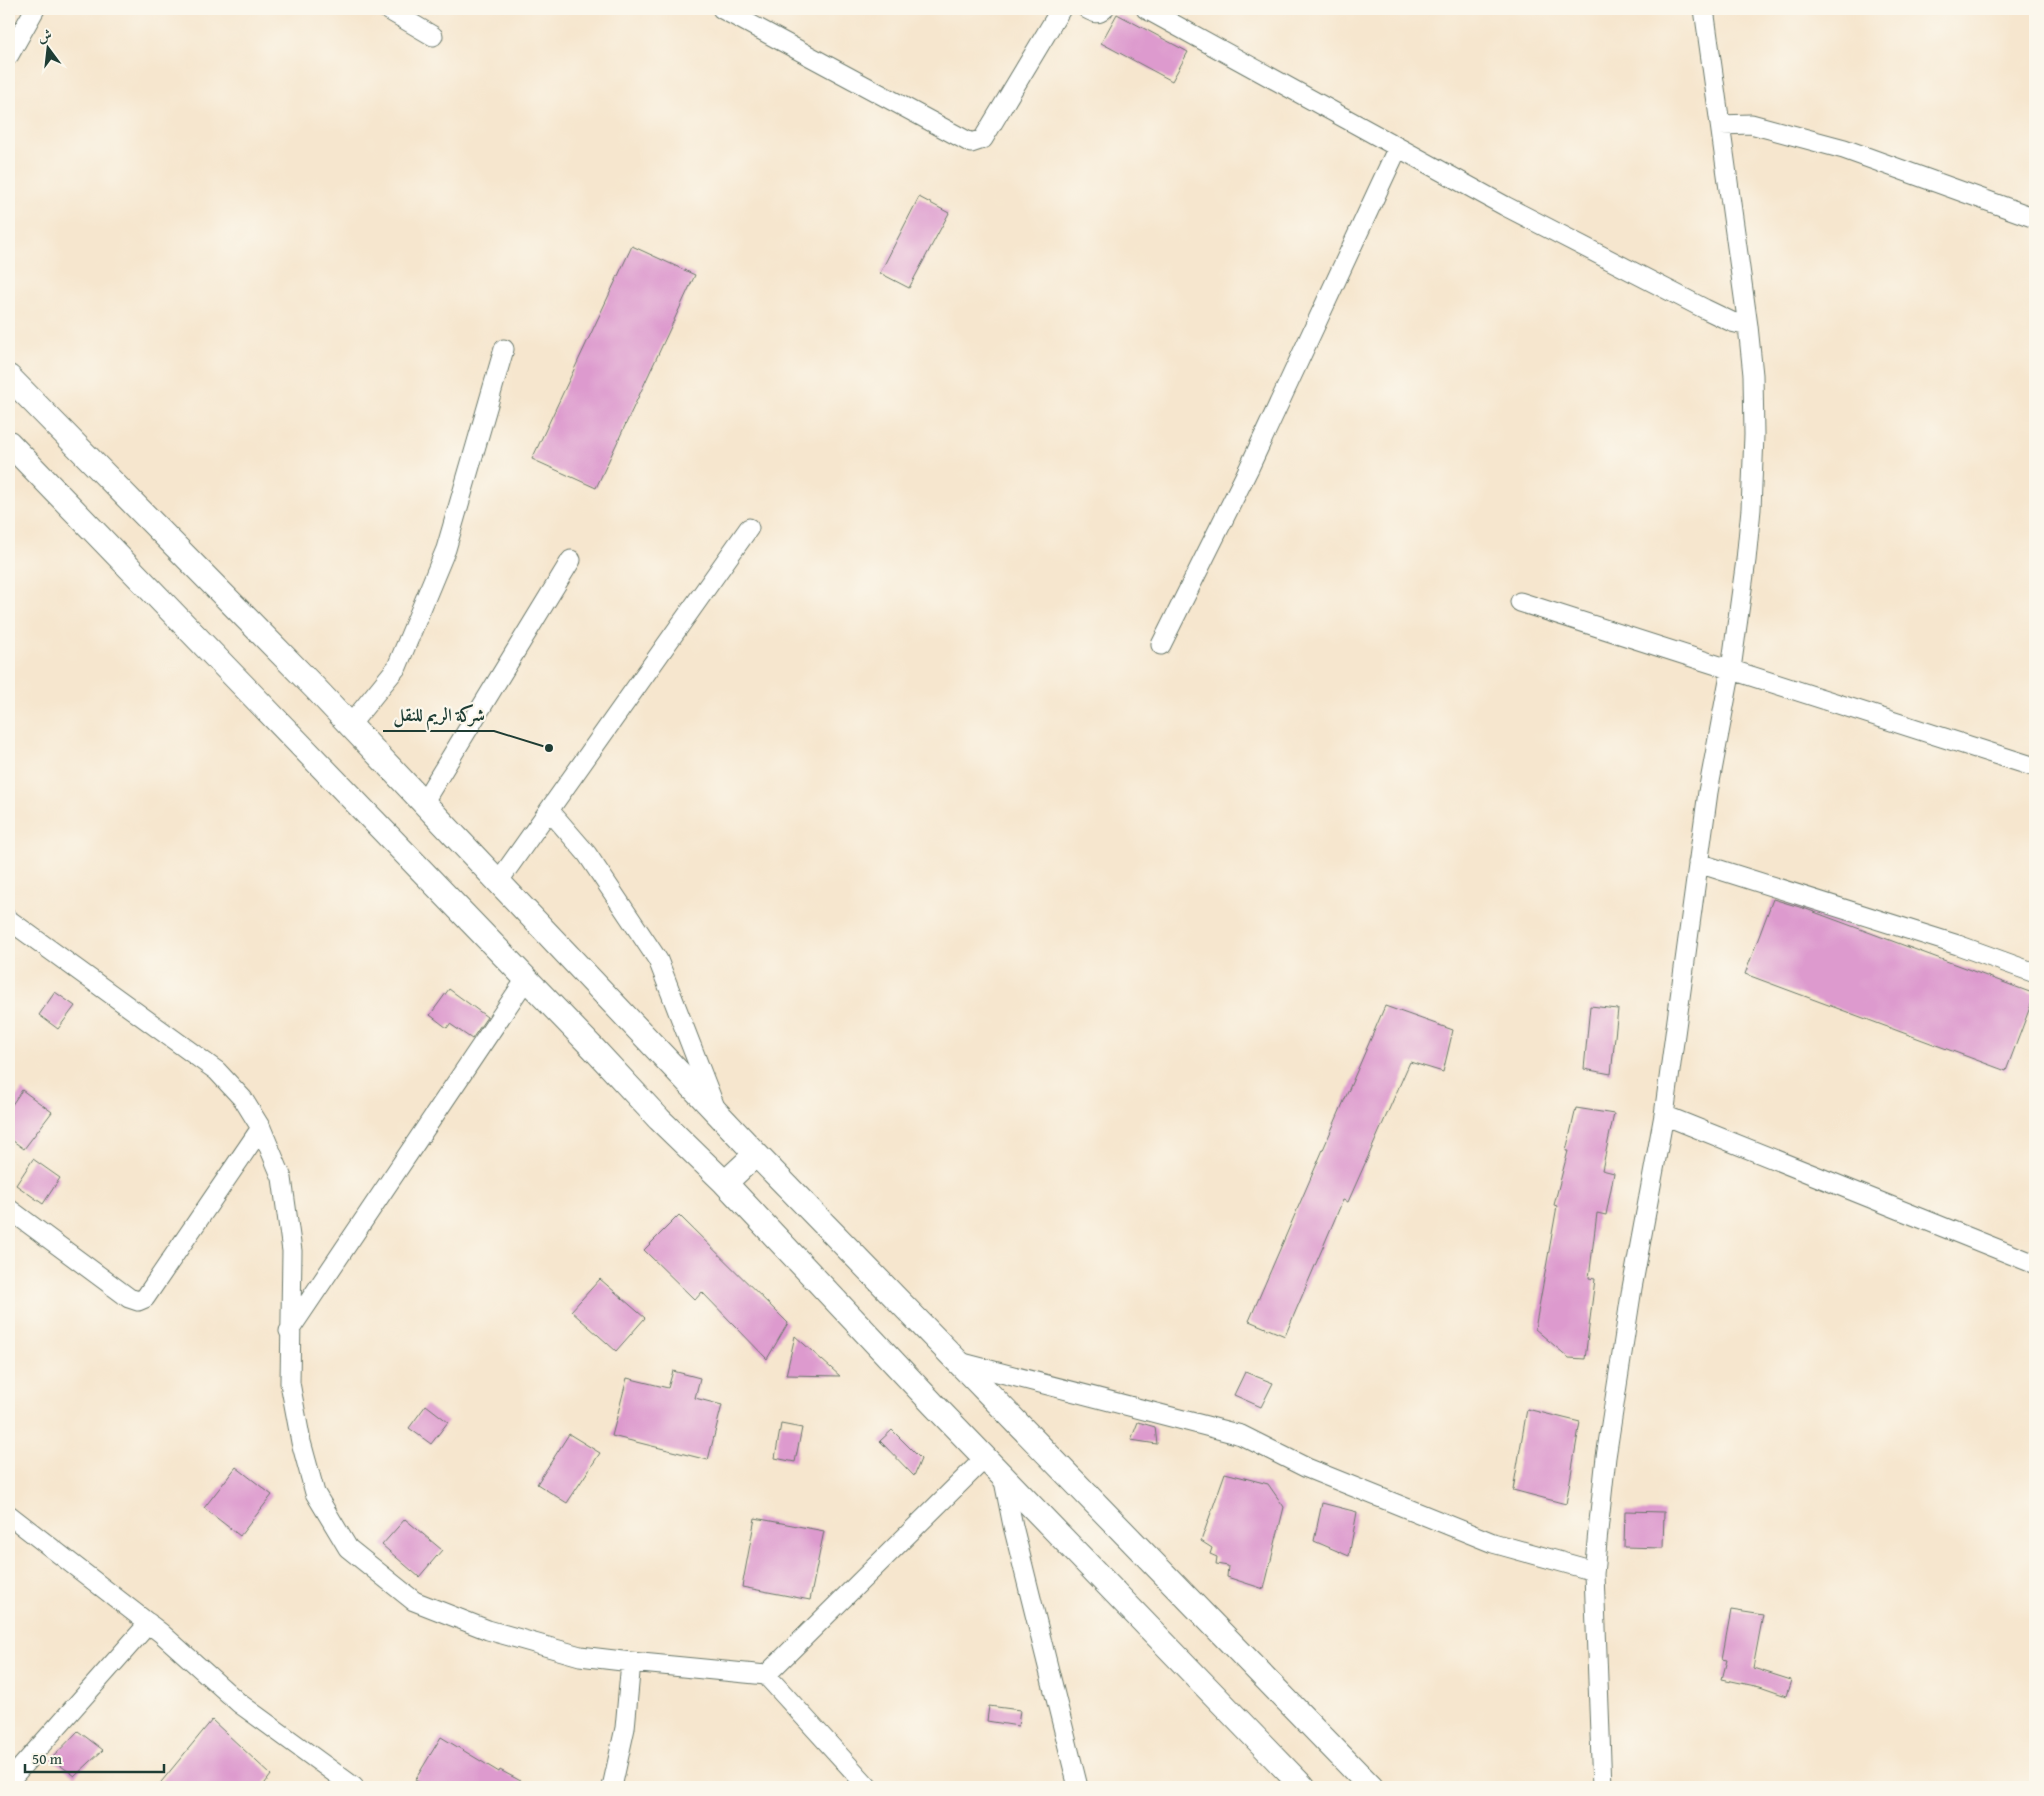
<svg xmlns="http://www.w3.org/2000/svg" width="2044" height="1796" viewBox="0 0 2044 1796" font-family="'Gentium Book Plus',Amiri,serif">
	<rect width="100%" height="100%" fill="#fbf7ec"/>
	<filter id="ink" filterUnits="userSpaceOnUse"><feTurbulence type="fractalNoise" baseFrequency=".02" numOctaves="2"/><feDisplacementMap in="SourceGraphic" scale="10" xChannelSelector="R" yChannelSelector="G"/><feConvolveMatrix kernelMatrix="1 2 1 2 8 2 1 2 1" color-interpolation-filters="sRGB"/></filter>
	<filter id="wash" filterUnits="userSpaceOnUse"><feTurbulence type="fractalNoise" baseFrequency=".0096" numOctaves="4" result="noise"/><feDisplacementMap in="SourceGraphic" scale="20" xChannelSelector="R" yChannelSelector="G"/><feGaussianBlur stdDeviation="1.12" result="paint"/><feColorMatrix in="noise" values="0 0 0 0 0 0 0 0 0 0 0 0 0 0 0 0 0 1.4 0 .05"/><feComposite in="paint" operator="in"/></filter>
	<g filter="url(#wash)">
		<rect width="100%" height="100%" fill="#f6e6ce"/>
		<g id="blocks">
			<path fill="#dd9ace" d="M1117,14L1188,52L1172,81L1101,43Z
				M919,197L949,213L909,288L880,273Z
				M632,246L695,275L596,488L532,459Z
				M1773,899L1806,909L2035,994L2006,1071L1745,974Z
				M449,989L487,1017L472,1039L450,1024L447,1028L430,1015Z
				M55,992L75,1006L58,1029L39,1015Z
				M1385,1006L1453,1030L1443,1072L1410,1062L1348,1202L1343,1200L1285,1336L1249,1321Z
				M1590,1006L1618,1009L1611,1074L1584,1069Z
				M22,1090L52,1112L24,1149L9,1138V1109Z
				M1576,1108L1614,1114L1602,1170L1614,1173L1606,1215L1597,1213L1589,1278L1595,1279L1585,1359L1569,1358L1535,1329L1557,1206L1554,1205L1568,1151H1566Z
				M33,1159L60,1178L43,1204L16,1185Z
				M679,1215L788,1323L767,1359L702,1292L695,1300L644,1250Z
				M600,1279L645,1318L616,1351L571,1311Z
				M795,1336L840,1376L786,1375Z
				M673,1371L700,1378L695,1398L722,1405L708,1460L612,1436L627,1378L668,1388Z
				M1245,1372L1273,1383L1261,1407L1234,1395Z
				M426,1405L448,1422L431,1444L409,1428Z
				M1527,1409L1580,1422L1566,1504L1513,1490Z
				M1138,1422L1155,1427L1157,1444L1131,1440Z
				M781,1424L802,1428L795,1462L775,1458Z
				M892,1430L921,1459L914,1476L880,1441Z
				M569,1434L600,1453L567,1503L537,1484Z
				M236,1467L272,1495L240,1536L204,1508Z
				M1225,1473L1268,1484L1284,1507L1264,1589L1227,1577L1228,1566L1216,1564L1217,1557L1210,1554L1212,1548L1201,1541Z
				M1322,1503L1357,1512L1349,1556L1314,1541Z
				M1625,1511L1664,1512L1663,1548L1624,1547Z
				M755,1518L824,1531L810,1600L742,1587Z
				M405,1519L442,1550L419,1577L382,1545Z
				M1731,1610L1763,1615L1753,1668L1791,1680L1786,1696L1760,1687L1722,1679L1727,1660L1722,1659Z
				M989,1706L1020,1710L1018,1726L987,1721Z
				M212,1720L271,1775L262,1787H157Z
				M78,1731L103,1750L75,1776L51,1759Z
				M441,1737L499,1772L500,1770L532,1787H428L415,1780Z"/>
		</g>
	</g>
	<g filter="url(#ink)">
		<use href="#blocks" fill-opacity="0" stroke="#6a786a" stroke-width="1"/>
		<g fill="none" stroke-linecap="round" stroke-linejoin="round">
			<defs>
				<path id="minor" d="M387,9L433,36
					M722,9L971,143L983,139L1061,9
					M1087,9C1094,13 1098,15 1104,9
					M1146,9L1505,206L1705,309L1732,322L1748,326
					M9,55L35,9
					M1720,125L1751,124L1844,149L2035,218
					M1520,602L2035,767
					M1161,645L1249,468L1398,147
					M350,725L397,667L446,549L504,349
					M423,803L571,560
					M549,810L587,854L658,960L715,1107
					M1698,863L1958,945L2035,973
					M498,882L749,528
					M9,920L217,1071L243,1099L261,1128L282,1178L292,1251L290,1383L301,1442L315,1493L348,1548L414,1601L488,1630L580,1656L631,1662L766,1675L985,1458
					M1664,1115L2035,1264
					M9,1209L129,1298L138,1301L145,1298L261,1128
					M289,1331L526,979
					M959,1362L1241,1435L1307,1468L1493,1543L1594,1571
					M1003,1476L1013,1526L1078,1787
					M9,1515L161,1633L239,1703L354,1787
					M766,1675L868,1787
					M9,1781L149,1623
					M612,1787L625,1728L631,1662
					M1602,1787L1594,1574L1598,1531L1606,1457L1632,1288L1664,1115L1708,792L1731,669L1746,560L1751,509L1754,435L1753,375L1748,326L1704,9"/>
				<path id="major" d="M9,377L315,688L756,1154L1371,1787
					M9,443L593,1048L659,1119L725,1183L933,1404L1303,1787
					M725,1183L756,1154"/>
			</defs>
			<use href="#minor" stroke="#6a786a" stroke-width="21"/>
			<use href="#major" stroke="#6a786a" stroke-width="26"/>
			<use href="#minor" stroke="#fff" stroke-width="19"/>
			<use href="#major" stroke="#fff" stroke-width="24"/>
		</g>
	</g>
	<path fill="none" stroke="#1f3d34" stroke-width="2" d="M549 748L494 731H383"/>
	<circle fill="#1f3d34" stroke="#fbf7ec" stroke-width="2" cx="549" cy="748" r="5"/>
	<g font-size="18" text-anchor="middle" font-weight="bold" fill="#1f3d34" stroke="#fbf7ec" stroke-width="4.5" stroke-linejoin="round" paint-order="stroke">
		<text x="439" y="721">شركة الريم للنقل</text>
	</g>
	<rect width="2044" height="1796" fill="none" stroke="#fbf7ec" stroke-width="30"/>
	<g transform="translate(48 48) rotate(345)" stroke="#fbf7ec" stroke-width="4" paint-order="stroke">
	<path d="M0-4L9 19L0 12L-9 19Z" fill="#1f3d34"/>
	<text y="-8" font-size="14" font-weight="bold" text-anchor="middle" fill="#1f3d34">ش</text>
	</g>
	<path d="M25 1764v8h139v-8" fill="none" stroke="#1f3d34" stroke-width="2.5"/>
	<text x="32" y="1764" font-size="15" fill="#1f3d34" stroke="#fbf7ec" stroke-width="4" paint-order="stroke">50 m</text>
</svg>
